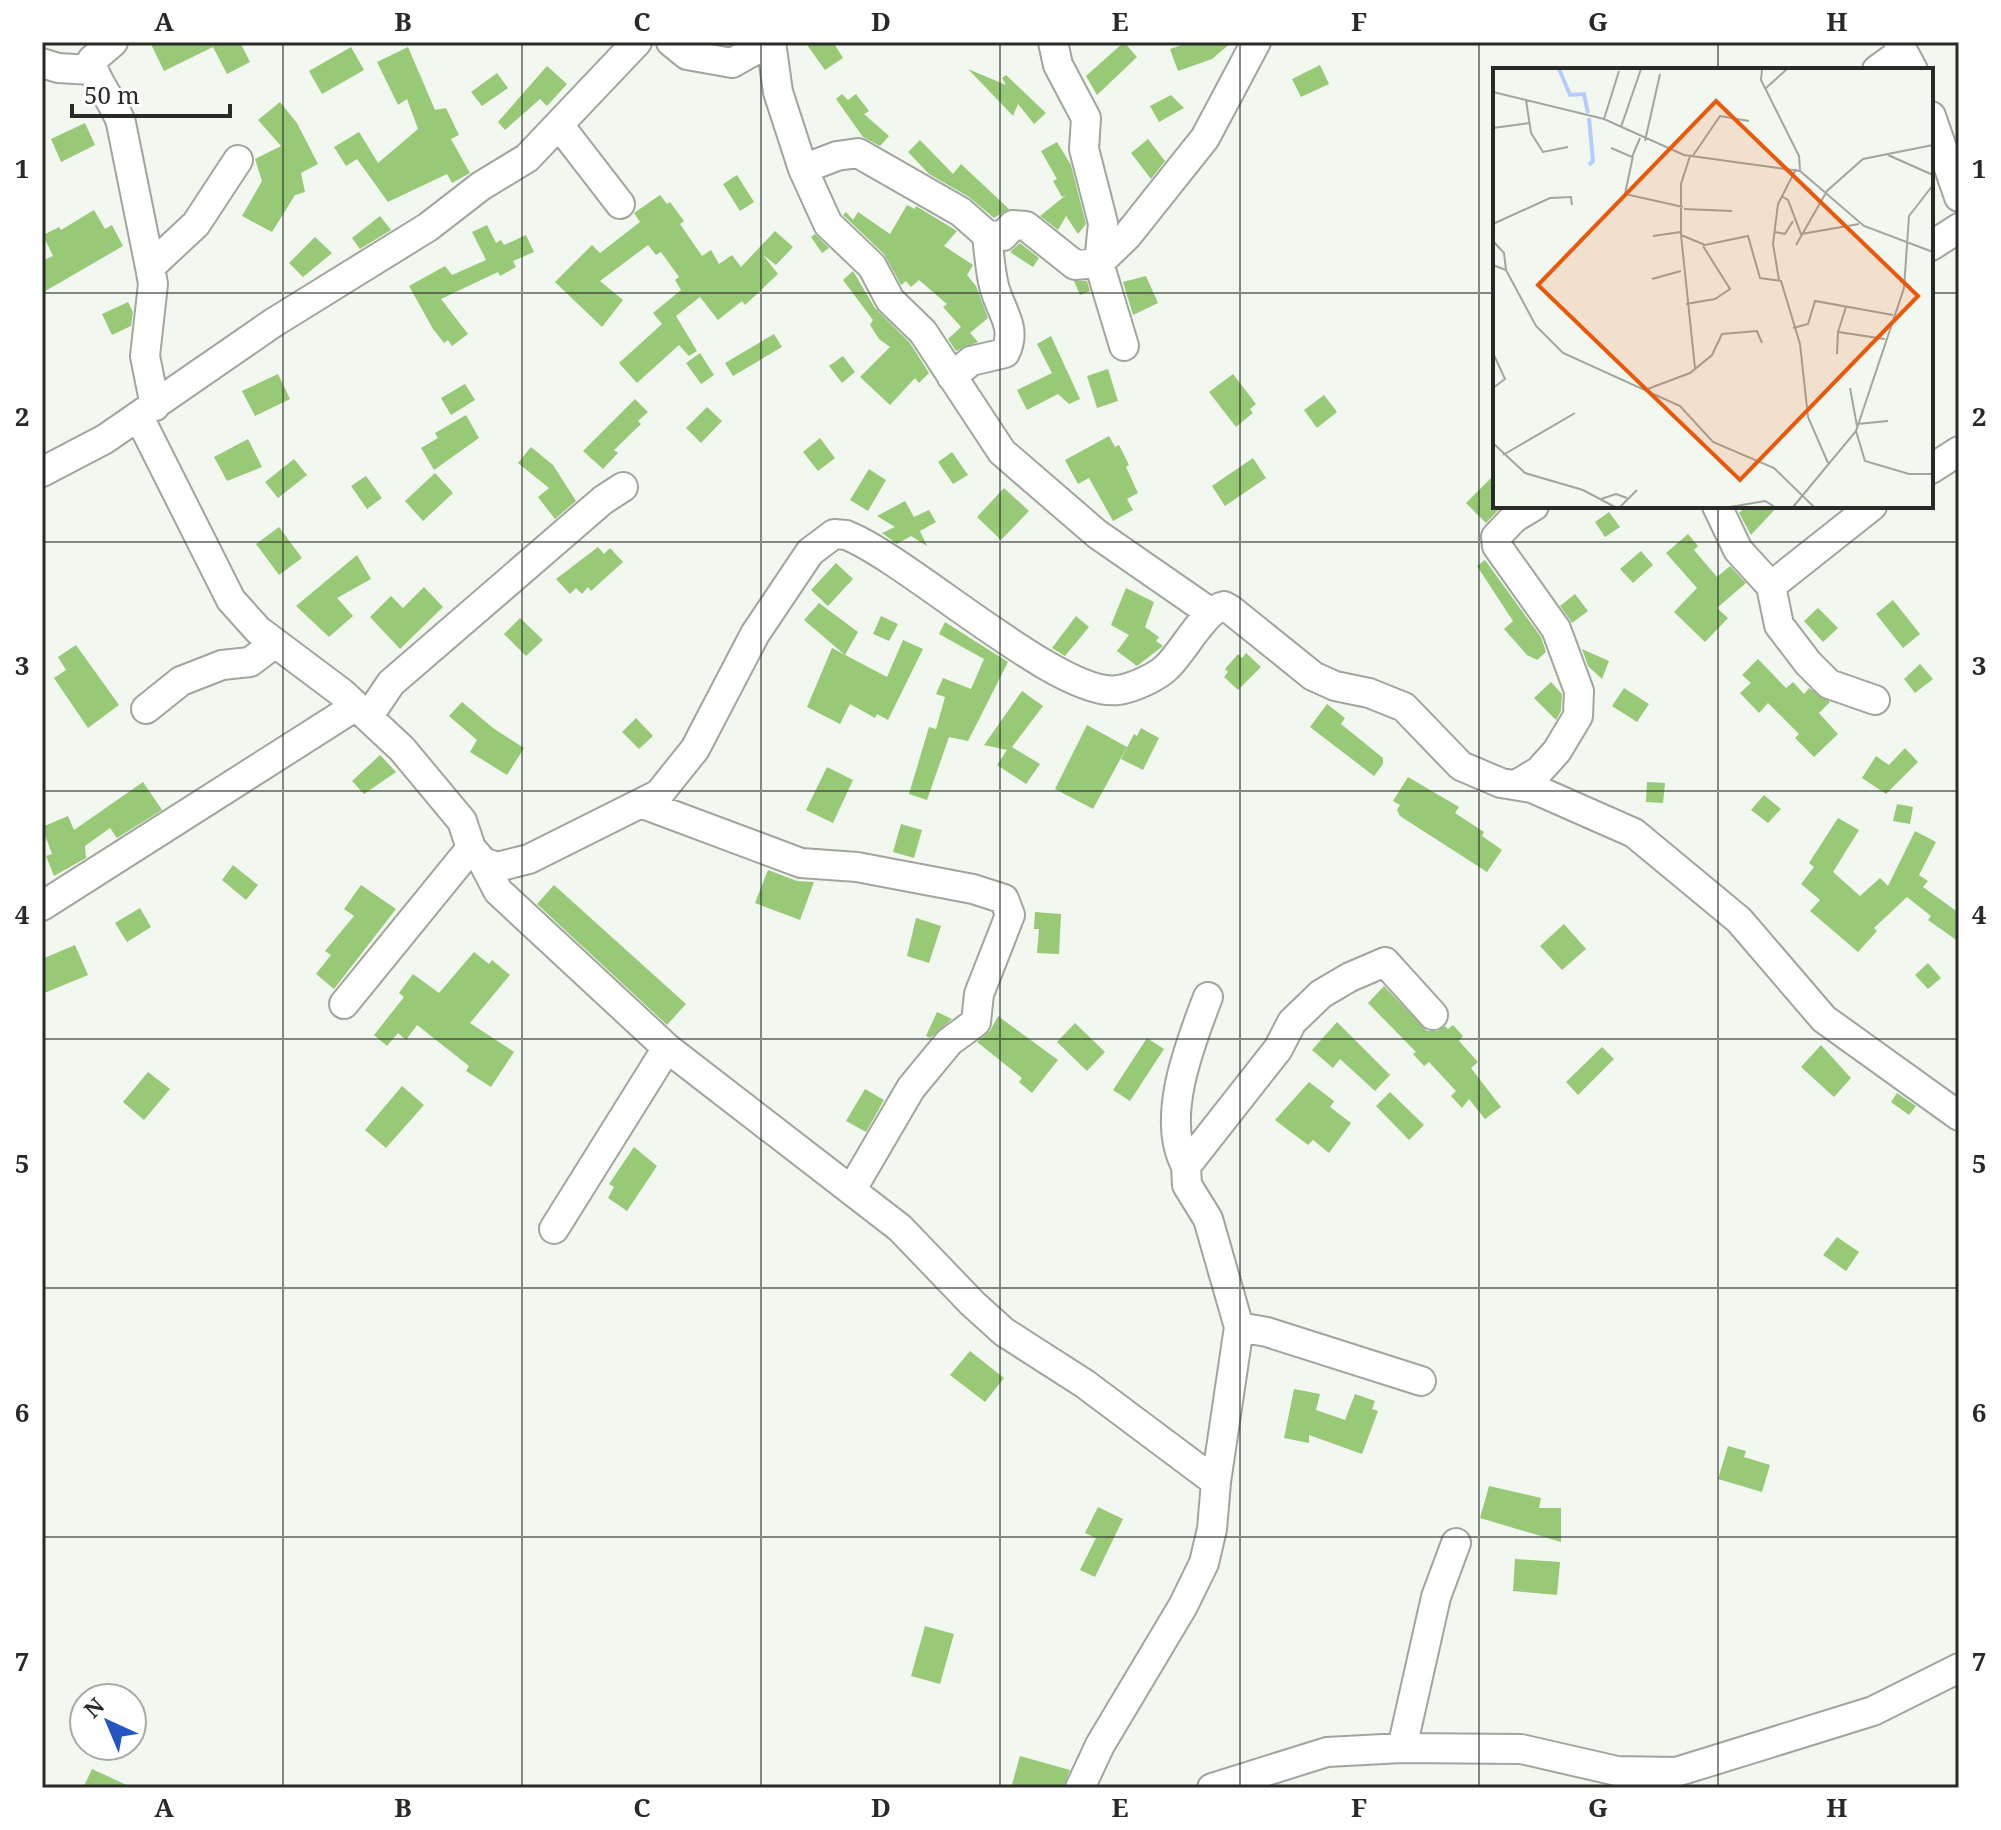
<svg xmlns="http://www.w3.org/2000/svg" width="2001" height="1830" viewBox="0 0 2001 1830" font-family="'Noto Serif',serif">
	<rect width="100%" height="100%" fill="#f2f8ef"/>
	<path fill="#98c977" d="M150,42H240L250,62L227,74L213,47L164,71Z
		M805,42H833L843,58L825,70Z
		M1124,42L1137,57L1097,95L1086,76Z
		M1191,42H1232L1212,59L1178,71L1170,49Z
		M351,47L364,70L322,94L309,71Z
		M408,47L435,110L446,108L459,135L451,139L470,173L452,183L447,174L388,202L357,159L346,166L334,147L359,132L378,163L418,129L407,99L398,105L377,62Z
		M1320,65L1329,84L1301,97L1292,79Z
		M547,66L567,84L547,106L540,99L505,130L498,122Z
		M968,69L1006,85L1002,78L1006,75L1046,113L1034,124L1018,104L1013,116Z
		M497,73L508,88L482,106L471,92Z
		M842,94L848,100L856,94L869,111L864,114L889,136L880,146L863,137L836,99Z
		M1171,95L1184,108L1159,122L1150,106Z
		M280,102L297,123L318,164L301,173L305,192L295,195L272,232L242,216L262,181L255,159L281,146L258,120Z
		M85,123L95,145L61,162L51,139Z
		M1148,139L1165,161L1151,179L1131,153Z
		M920,140L953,174L961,164L1009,209L994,218L969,197L929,174L908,152Z
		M1057,142L1071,165L1086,224L1078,234L1066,216L1058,230L1040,216L1066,195L1062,197L1053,181L1057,179L1041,151Z
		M737,175L754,202L740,211L723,184Z
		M660,195L667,204L670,202L684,221L680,224L702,256L711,250L719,264L732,255L741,267L775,231L793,247L776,265L763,255L778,274L745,305L742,301L718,320L700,297L676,316L697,351L689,356L679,345L637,383L619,363L662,324L653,313L681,290L675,280L679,277L661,252L656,255L648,245L600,281L623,300L602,327L555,282L592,245L600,253L640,222L634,213Z
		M907,205L915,209L916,206L957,231L944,246L973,265L967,275L976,286L988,318L970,333L978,342L956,351L948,339L961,327L943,307L947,304L919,280L911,287L906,281L901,285L884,254L843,215L846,212L853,220L858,212L890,234Z
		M94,210L105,229L112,225L123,246L42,293V261L53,256L43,235L59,227L61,230Z
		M380,216L391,230L360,249L352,238Z
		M487,225L496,243L501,240L504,245L526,235L534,252L513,261L516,267L500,276L498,272L441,299L468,334L452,346L448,340L444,343L433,329L409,286L445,266L452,275L486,260L472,232Z
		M815,234L829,248L822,253L811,237Z
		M315,237L332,253L303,277L289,263Z
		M1020,243L1039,258L1033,267L1010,252Z
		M853,271L875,308L910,343L929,373L919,383L915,378L890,405L860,377L890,347L879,339L870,325L873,320L843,280Z
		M1146,276L1158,303L1133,315L1123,282Z
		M1074,281H1087L1090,291L1080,295Z
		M128,302L133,312L131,326L112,335L102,314Z
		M774,334L782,347L733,376L725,363Z
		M1051,336L1080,399L1069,404L1058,394L1027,410L1017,390L1052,373L1037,344Z
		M700,353L714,375L701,384L686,363Z
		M843,356L855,372L842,383L829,366Z
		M1108,369L1118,401L1097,408L1087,376Z
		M278,374L290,399L255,416L242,391Z
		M1233,374L1256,404L1250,409L1253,413L1236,427L1209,392Z
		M465,384L475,400L451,415L441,398Z
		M1324,395L1337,412L1317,428L1304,410Z
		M635,399L648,412L638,421L641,424L614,450L618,453L603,469L583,451Z
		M707,407L722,421L701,443L686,428Z
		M466,415L479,438L434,470L421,448L438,438L435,433Z
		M1109,436L1115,447L1119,445L1129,465L1126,467L1138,493L1127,499L1133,510L1113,521L1089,478L1078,484L1065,460Z
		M820,438L835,458L818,471L803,452Z
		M248,439L262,467L227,481L214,457Z
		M531,447L553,465L576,501L555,519L538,497L549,488L518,463Z
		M952,452L968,475L953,484L938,462Z
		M1253,458L1266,478L1225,506L1212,486Z
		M294,459L307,475L278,498L265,482Z
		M869,469L886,480L868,511L850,500Z
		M435,473L453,493L423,521L405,501Z
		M1495,474V506H1502L1486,523L1466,503Z
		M366,476L382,498L367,509L351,486Z
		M1004,488L1029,511L1001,540L977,517Z
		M905,501L914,517L929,510L936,522L920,531L927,546L911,536L897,544L882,533L895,527L877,516Z
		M1746,506H1778L1751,535L1739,513Z
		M1609,512L1620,527L1605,537L1595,522Z
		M279,527L302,558L279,575L256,544Z
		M1688,534L1698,546L1694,550L1717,577L1730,566L1746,583L1717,608L1728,618L1705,642L1674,612L1697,588L1666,553Z
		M598,547L604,554L610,548L623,562L591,591L588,587L582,594L576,588L570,594L556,579Z
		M1641,551L1653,565L1633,583L1620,569Z
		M357,555L371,579L337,598L353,616L329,637L296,606Z
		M1485,560L1541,637L1546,652L1537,660L1527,655L1504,629L1513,621L1477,566Z
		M836,563L853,579L828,606L811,590Z
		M424,587L443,607L400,649L370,617L391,596L403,608Z
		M1126,588L1154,602L1145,627L1159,637L1156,641L1163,646L1137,666L1117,651L1129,635L1111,625Z
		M1575,594L1588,611L1572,623L1560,606Z
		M1893,600L1920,634L1903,648L1876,614Z
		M819,603L858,632L845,655L804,620Z
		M1818,608L1838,628L1823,642L1804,621Z
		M881,616L898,624L889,641L873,634Z
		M1076,616L1089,627L1065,656L1052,648Z
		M520,618L543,640L526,656L504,634Z
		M945,622L1008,662L968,741L949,737L927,800L909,794L929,727L936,729L945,697L936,694L943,678L971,689L984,659L939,634Z
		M903,640L923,649L888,720L877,714L875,718L850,704L840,724L807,707L832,648L887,677Z
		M76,645L119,705L88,728L54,678L66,670L58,657Z
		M1582,649L1609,661L1602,679L1588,666Z
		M1246,653L1261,667L1238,690L1224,677L1228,672L1225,669L1238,654L1242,658Z
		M1758,659L1786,688L1793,682L1804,694L1809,688L1830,702L1819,713L1838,734L1814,757L1795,738L1799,734L1768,703L1759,713L1740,693L1751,683L1742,675Z
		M1920,664L1933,679L1915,693L1904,679Z
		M1551,682L1562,694L1561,711L1556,720L1534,698Z
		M1624,688L1649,704L1637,722L1612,706Z
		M1022,691L1043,706L1012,747L1040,764L1026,784L997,765L1007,750L984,745Z
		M462,702L493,728L524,748L507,775L470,752L477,740L449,716Z
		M1327,704L1345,718L1341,724L1383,758V764L1374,776L1310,727Z
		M636,718L653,736L639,749L622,732Z
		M1087,725L1127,747L1093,809L1055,789Z
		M1141,728L1159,738L1143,770L1121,759L1134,734L1137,736Z
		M1905,748L1918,762L1886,794L1862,778L1876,756L1889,765Z
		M380,755L396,772L364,794L352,781Z
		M827,767L853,780L833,823L806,810Z
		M1408,777L1459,807L1455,813L1484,832L1482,836L1502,850L1487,872L1400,816L1397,810L1400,805L1393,801Z
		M143,782L162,810L117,838L110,828L85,846L86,858L54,876L46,856L52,854L42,827L68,816L74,830Z
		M1647,782L1665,783L1663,803L1646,802Z
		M1764,795L1781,809L1768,823L1751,810Z
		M1897,804L1913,807L1910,824L1893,821Z
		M1838,818L1859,830L1833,872L1860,896L1880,878L1888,886L1915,831L1936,842L1919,875L1928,881L1923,887L1959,913V942L1928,920L1931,916L1907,897L1874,928L1877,931L1858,952L1810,911L1820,900L1801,884L1814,867L1809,863Z
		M901,824L922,830L914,858L893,852Z
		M233,865L258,885L246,900L222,880Z
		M768,870L797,881L814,882L800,920L755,903Z
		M361,885L396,909L334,989L316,974L331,955L325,951L354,916L344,909Z
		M554,885L686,1004L667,1025L537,904Z
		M140,908L151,927L127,942L115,923Z
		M1035,912L1061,914L1059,954L1037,953L1039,929H1034Z
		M916,918L941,926L929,963L907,956Z
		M1564,924L1586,949L1562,970L1540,946Z
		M75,945L88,975L42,994V959Z
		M474,952L489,964L492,960L510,975L470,1023L514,1052L491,1087L466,1071L469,1066L417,1025L406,1040L398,1033L387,1046L374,1035L404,997L399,993L413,974L439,993Z
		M1928,963L1941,978L1928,989L1915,975Z
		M1384,986L1427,1031H1437L1445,1026L1448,1029L1453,1025L1463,1036L1459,1041L1478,1062L1471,1068L1501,1107L1485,1119L1469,1099L1462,1108L1451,1096L1456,1091L1429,1062L1424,1066L1413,1054L1416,1052L1368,1003Z
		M937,1012L952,1019L930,1038L926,1036Z
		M998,1016L1058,1060L1032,1093L1019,1082L1022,1078L977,1042L990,1031Z
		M1337,1022L1390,1075L1375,1091L1340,1059L1333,1068L1312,1050Z
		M1075,1023L1105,1052L1087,1071L1057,1042Z
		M1147,1038L1164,1049L1130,1101L1113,1090Z
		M1821,1045L1851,1078L1834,1097L1801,1067Z
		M1602,1047L1614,1059L1578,1095L1566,1082Z
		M148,1072L170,1089L144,1120L123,1102Z
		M1309,1082L1334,1101L1330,1107L1351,1123L1329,1153L1313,1140L1308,1145L1275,1120Z
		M402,1086L424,1105L386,1148L365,1130Z
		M865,1089L884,1100L866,1132L846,1121Z
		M1390,1092L1424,1125L1409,1140L1376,1106Z
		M1897,1093L1916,1106L1909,1115L1891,1102Z
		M634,1147L657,1166L627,1211L608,1198L614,1187L609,1184Z
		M1837,1237L1859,1252L1846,1271L1823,1255Z
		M970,1351L1004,1378L985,1402L950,1375Z
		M1294,1389L1320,1394L1316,1410L1345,1420L1355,1394L1375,1401L1372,1409L1378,1411L1362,1454L1309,1435V1443L1284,1438Z
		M1728,1446L1746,1451L1744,1457L1770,1465L1762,1492L1718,1479Z
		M1489,1486L1541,1498L1539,1508H1561V1542L1480,1518Z
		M1098,1507L1123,1519L1095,1577L1080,1570L1096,1538L1085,1533Z
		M1515,1559L1560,1562L1557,1595L1513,1591Z
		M925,1626L954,1634L940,1684L911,1676Z
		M1020,1756L1070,1770L1063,1788H1011Z
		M92,1769L133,1788H83Z"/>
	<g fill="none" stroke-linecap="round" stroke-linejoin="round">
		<defs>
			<path id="minor" d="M113,42L92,60C92,79 115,102 121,123L150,267L153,284L145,356L155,406
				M671,42L687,55L732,63L769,42
				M771,42L778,92L803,169L828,224L872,266L890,300L923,332L1002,452L1097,534L1211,613
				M1053,42L1058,65L1086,118L1084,149L1103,223L1099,263L1124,346
				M1898,42L1913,70
				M42,63L58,68L92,70
				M1877,70L1903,51
				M1931,116L1959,197
				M559,125L620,204
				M803,169L837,156L858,153L961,212L987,235L1003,236L1013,225L1026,226L1075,265L1099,263L1127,236L1205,138L1256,42
				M1931,246L1959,228
				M150,267L196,224L238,160
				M952,377L971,361L1005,353C1018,327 1000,311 994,286C990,270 989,252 987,235
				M139,417L231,600L258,630L342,693L402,749L462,821L471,848L483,862L497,867L529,859L659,794L695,749L755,634L810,552L834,534L846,535C908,559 1061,699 1118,690C1133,688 1157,677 1167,667C1183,652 1205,609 1224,606L1231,610L1313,676L1335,686L1369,693L1404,707L1461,766L1501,783L1532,788L1634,833L1739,920L1824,1019L1959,1116
				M1931,469L1959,451
				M42,472L105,439L273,323L428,227L481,186L527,158L637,42
				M1717,506L1738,550L1771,586
				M1872,506L1771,586L1779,625L1808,663L1829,684L1875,700
				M146,709L181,681L222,665L250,662L275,643
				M368,717L391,683L603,500L623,487
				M1516,785L1539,771L1557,751L1578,716L1579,691L1556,629L1497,546L1496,537L1514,518L1534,506
				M643,804L801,863L857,867L973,889L1004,899L1010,915L979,994L976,1022L949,1042L911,1088L852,1189
				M483,862L498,891L667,1048L900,1228L972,1303L1004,1332L1085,1384L1216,1482
				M42,906L356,706
				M344,1004L471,848
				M1186,1166C1160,1119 1190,1044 1208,997
				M554,1229L667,1048
				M1239,1327L1267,1332L1421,1381
				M1402,1748L1436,1597L1456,1543
				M1080,1788L1100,1745L1183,1606L1204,1563L1212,1529L1216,1482L1239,1327L1208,1219L1187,1185L1186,1166L1278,1049L1292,1022L1321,994L1350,977L1385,962L1433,1015
				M1212,1788L1327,1752L1402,1748L1521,1749L1617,1771L1676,1772L1873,1711L1959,1668"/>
		</defs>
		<use href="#minor" stroke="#a0a69d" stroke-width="32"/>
		<use href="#minor" stroke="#fff" stroke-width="28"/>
	</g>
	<path fill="none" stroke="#282a26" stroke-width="2" stroke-opacity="0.55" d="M283,42V1788M522,42V1788M761,42V1788M1000,42V1788M1240,42V1788M1479,42V1788M1718,42V70M42,293H1495M1931,293H1959M1718,506V1788M42,542H1959M42,791H1959M42,1039H1959M42,1288H1959M42,1537H1959"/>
	<g transform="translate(1493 68)">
		<rect width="440" height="440" fill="#f2f8ef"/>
		<path fill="none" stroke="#b4cdfd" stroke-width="4" d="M66,1L77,27L91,26L95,45M96,97L100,93L96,50"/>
		<path fill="none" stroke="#a1a69f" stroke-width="2" d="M269,1L268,12L306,88L307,102M273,20L294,1M0,24L111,51L191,87L307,103L371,158L440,184M33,32L38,65L50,84L75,79M111,51L126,3M128,59L148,1M0,60L36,55M152,73L167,6M118,80L139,89L147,70M395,87L440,107M140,88L132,126L190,139M197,88L188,116V167L212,177L255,168L267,210L288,213L307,276L315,349L335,395M199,89L227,48L256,53M288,128L295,132L308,166L366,156M191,141L239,143M0,156L57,130L78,129L79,137M282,164L292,166L300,153M188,167L202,300M160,168L188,164M0,173L11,185L13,202M303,177L334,123L370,91L440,77M0,197L13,202L43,258L70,285L187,338L220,374L281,400L321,439M159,211L188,203M286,212L280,176L285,136L303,101M193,236L222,231L237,221L210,178M300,260L315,256L322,233L400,247M345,264L353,239M0,285L12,311L0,320M344,286L345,264L392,271M357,320L364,358M152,322L197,305L219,287L229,266L264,263L269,275M364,356L395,353M363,363L372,393L416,406H440M0,375L32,405L90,422L122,439M10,387L82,345M108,431L123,426L134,430M127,439L144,422M237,439L272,433L282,439M300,439L363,363L411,220L416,148L440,117"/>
		<path fill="#e8590c" fill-opacity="0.15" stroke="#e8590c" stroke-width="4" d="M223,33L425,228L247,412L45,217Z"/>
		<rect width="440" height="440" fill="none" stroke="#282a26" stroke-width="4"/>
	</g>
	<rect width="2001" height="1830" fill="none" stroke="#ffffff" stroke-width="88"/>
	<g transform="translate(108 1722) rotate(316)"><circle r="38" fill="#ffffff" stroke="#a9aaa8" stroke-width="2"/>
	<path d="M0-6L14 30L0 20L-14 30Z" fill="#2456c3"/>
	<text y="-12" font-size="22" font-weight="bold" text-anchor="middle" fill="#282a26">N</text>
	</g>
	<path d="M72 104v12h158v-12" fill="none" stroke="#282a26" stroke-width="4"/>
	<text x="84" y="104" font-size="24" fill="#282a26" stroke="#ffffff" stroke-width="6" paint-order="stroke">50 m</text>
	<rect x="44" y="44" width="1913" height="1742" fill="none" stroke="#282a26" stroke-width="3"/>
	<g font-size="26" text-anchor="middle" font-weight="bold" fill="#282a26">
		<text x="164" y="31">A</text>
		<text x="403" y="31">B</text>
		<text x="642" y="31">C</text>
		<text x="881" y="31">D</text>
		<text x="1120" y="31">E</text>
		<text x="1359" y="31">F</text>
		<text x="1598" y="31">G</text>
		<text x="1837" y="31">H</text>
		<text x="22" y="178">1</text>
		<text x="1979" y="178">1</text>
		<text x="22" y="426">2</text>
		<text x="1979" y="426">2</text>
		<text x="22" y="675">3</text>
		<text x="1979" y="675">3</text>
		<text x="22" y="924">4</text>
		<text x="1979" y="924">4</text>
		<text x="22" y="1173">5</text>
		<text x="1979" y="1173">5</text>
		<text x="22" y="1422">6</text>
		<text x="1979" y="1422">6</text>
		<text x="22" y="1671">7</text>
		<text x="1979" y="1671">7</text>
		<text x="164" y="1817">A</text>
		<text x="403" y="1817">B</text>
		<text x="642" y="1817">C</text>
		<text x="881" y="1817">D</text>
		<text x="1120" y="1817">E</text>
		<text x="1359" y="1817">F</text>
		<text x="1598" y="1817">G</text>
		<text x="1837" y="1817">H</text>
	</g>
</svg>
